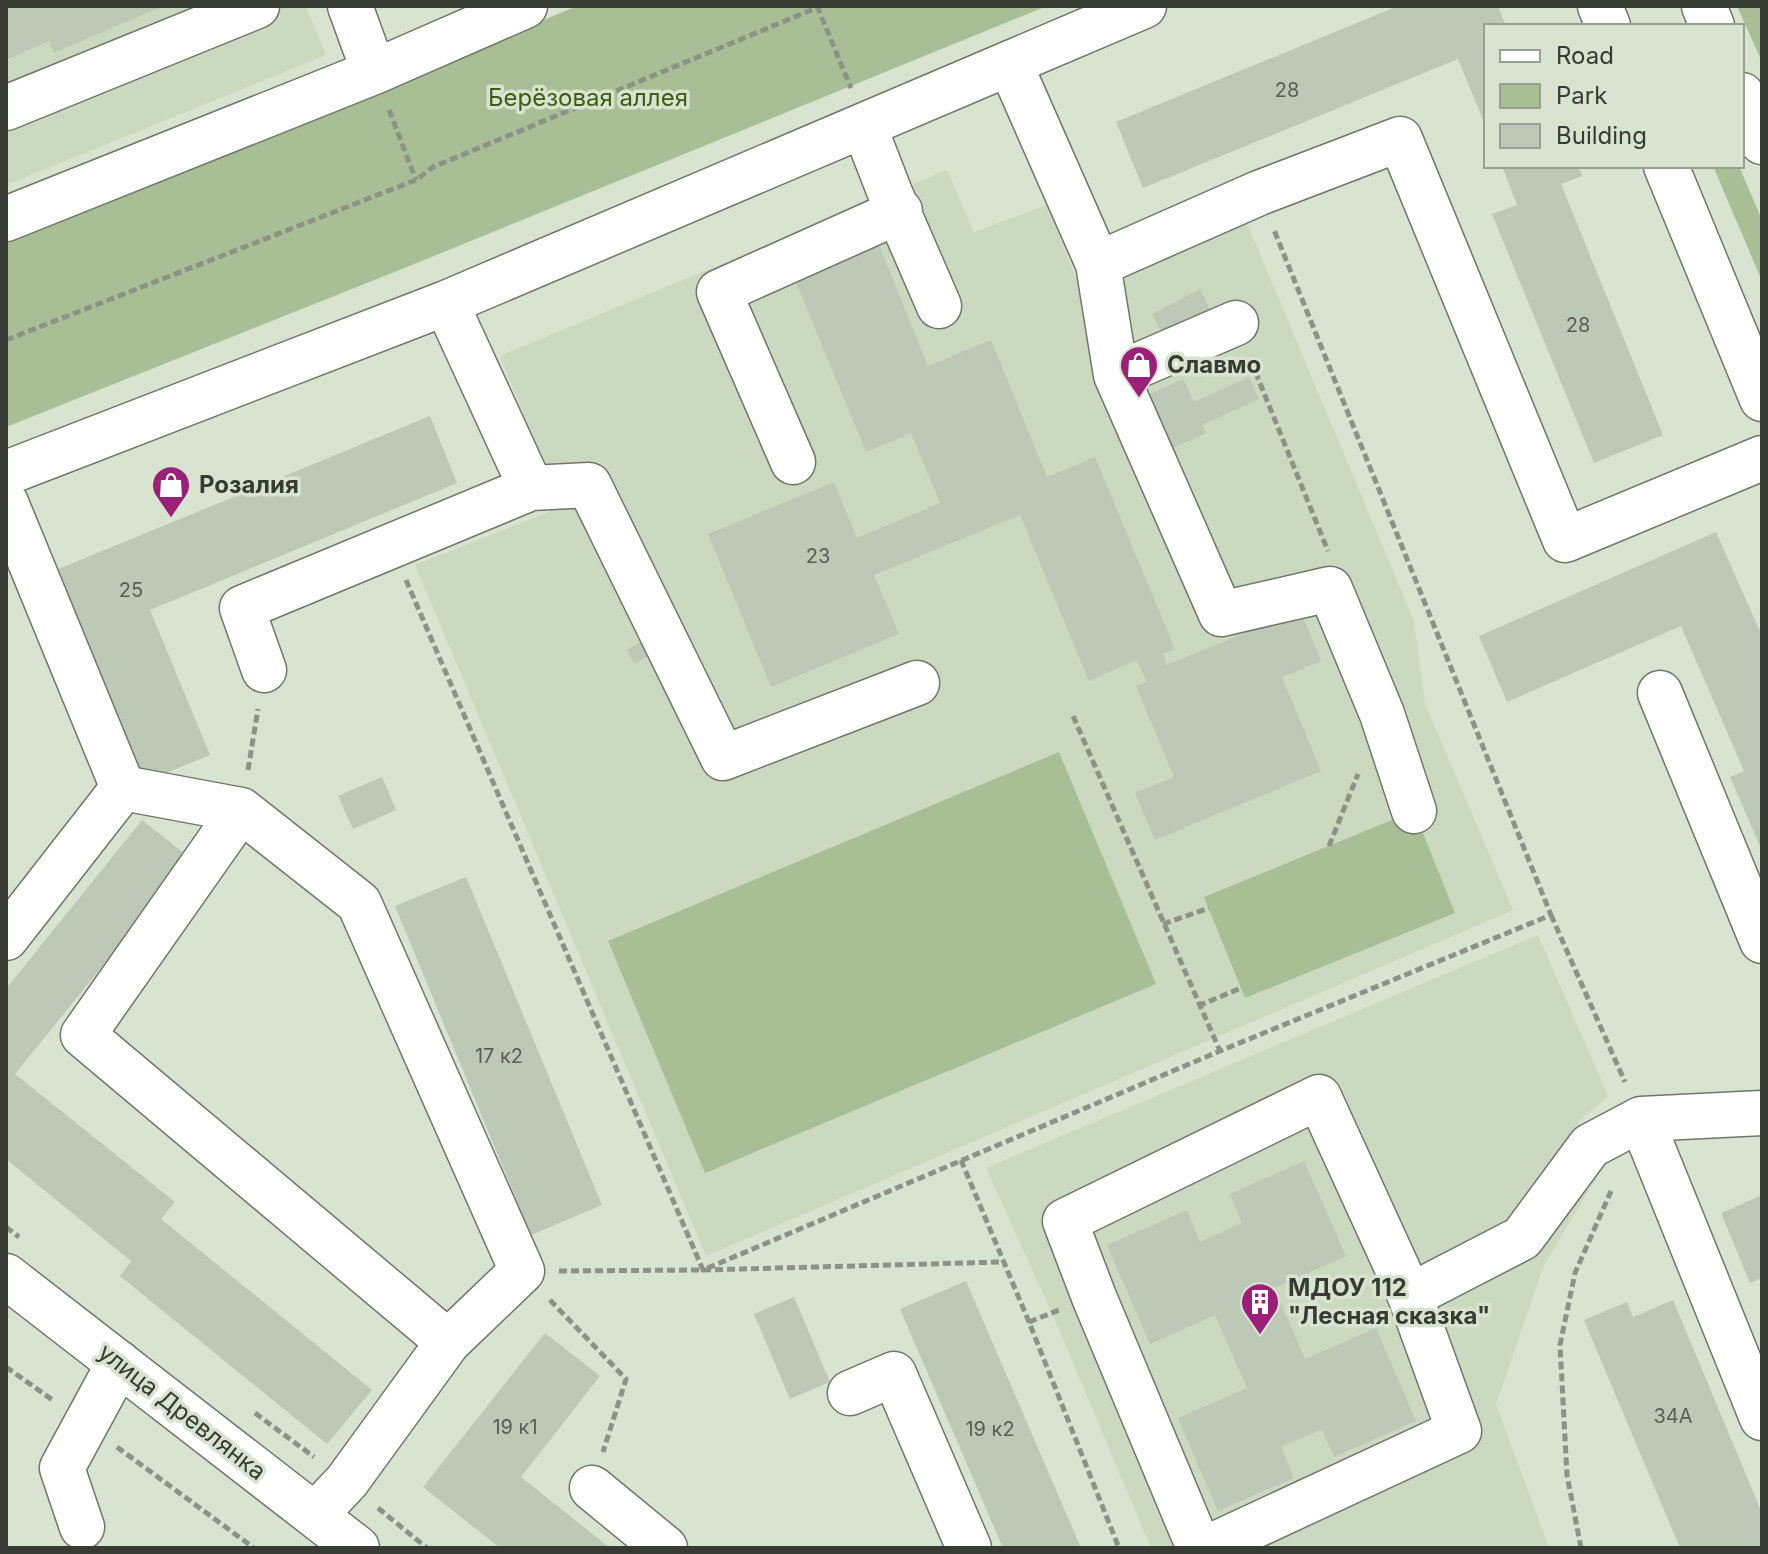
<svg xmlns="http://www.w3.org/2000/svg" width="1768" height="1554" viewBox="0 0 1768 1554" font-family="Inter,sans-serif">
	<rect width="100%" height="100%" fill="#d8e3d0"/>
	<path fill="#cad9c0" d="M6,6H306L326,55L6,185Z
		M947,170L974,232L1047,205L1081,291L1103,284L1247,223L1414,621L1425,704L1513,910L706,1256L415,565L561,507L500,356Z
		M1538,935L1608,1096L1578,1122L1601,1170L1544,1265L1496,1404L1549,1548H1151L1052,1313L986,1168Z"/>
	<path fill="#a8bf95" d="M577,6H1047L397,271L6,427V240L301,122Z
		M1737,6H1762V62Z
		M1713,166H1739L1762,220V281Z
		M1059,752L1156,984L705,1173L608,941Z
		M1414,811L1455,913L1245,998L1204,897Z"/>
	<path fill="#bec8b6" d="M6,6H163L54,53L49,41L6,60Z
		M1398,6H1498L1506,26H1486V127L1458,59L1143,188L1116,122Z
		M1502,166H1578L1582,176L1561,184L1663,435L1594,463L1492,214L1517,205Z
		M879,245L928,366L991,340L1047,477L1095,457L1175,649L1163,654L1167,665L1300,610L1321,661L1282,677L1321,771L1155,840L1135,793L1174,777L1136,686L1147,682L1137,660L1089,681L1020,515L874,575L899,634L771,687L708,534L834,482L857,538L940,503L911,433L866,452L795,280Z
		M1200,289L1214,318L1166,342L1152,314Z
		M1249,377L1259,399L1202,425L1206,433L1163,453L1139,399L1183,379L1194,402Z
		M430,416L457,483L150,610L210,755L144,782L56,570Z
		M1716,532L1762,636V851L1730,777L1744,771L1681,626L1507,702L1479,636Z
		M649,637L655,653L634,663L627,650Z
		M382,777L396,810L353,829L338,796Z
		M142,820L190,858L15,1074L175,1202L161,1219L372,1390L327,1444L120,1276L131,1261L6,1159V989Z
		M466,877L602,1205L531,1235L395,906Z
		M1304,1161L1346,1256L1274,1288L1305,1359L1376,1328L1416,1421L1334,1457L1322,1429L1281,1447L1294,1478L1218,1511L1178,1418L1247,1388L1215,1315L1150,1344L1107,1245L1187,1210L1200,1242L1242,1223L1230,1194Z
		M1762,1195V1278L1750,1283L1721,1213Z
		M966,1281L1081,1548H1003L900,1309Z
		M794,1297L830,1382L790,1399L754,1314Z
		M1673,1300L1762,1513V1548H1680L1584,1320L1627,1302L1633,1317Z
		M545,1333L600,1376L521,1477L610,1548H500L423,1487Z"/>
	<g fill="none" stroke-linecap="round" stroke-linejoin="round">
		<defs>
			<path id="minor" d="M350,6L374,72
				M1600,6L1608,26
				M1704,6L1712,26
				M1010,64L1098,264L1116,375L1221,614L1330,589L1382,714L1414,811
				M1742,95L1762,142
				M6,108L257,6
				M864,126L890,193L939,306
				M1666,166L1762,399
				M6,219L374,72L525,6
				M1098,264L1259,193L1400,139L1565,540L1762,458
				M446,303L531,488L589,485L723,758L917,683
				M1116,375L1236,323
				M793,462L719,292L900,211
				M6,473L446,303L1144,6
				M6,503L123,788L6,938
				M264,670L242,608L531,488
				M1660,693L1762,941
				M123,788L241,810L359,903L522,1271L448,1342L347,1481L315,1515
				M241,810L83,1035L448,1342
				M1641,1119L1762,1418
				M6,1276L357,1548
				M850,1393L894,1374L969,1548
				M592,1488L665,1548
				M82,1527L62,1468L119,1363
				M1199,1548L1094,1297L1065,1221L1319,1097L1410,1296
				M1207,1548L1459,1431L1410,1296L1522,1238L1590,1146L1641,1119L1762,1113"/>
		</defs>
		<use href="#minor" stroke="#6f7868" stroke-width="47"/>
		<path stroke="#8c9386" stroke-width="5" stroke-dasharray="8 4" stroke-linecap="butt" d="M817,6L851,88
			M389,110L416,180
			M6,340L416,180L433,167L821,6
			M1251,361L1328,551
			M406,580L703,1270L1220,1051L1551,915L1274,230
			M1073,716L1220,1051
			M248,770L258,709
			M1329,846L1358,774
			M1551,915L1625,1082
			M1163,924L1209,908
			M1198,1006L1241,988
			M961,1160L1029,1322L1119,1548
			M6,1227L19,1237
			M559,1271L703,1270L1002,1262
			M550,1300L626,1379L603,1452
			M1029,1322L1059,1310
			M6,1367L54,1401
			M255,1413L314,1457
			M117,1447L254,1548
			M378,1508L427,1548
			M1581,1548L1567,1475L1560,1345L1575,1273L1611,1191"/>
		<use href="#minor" stroke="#fff" stroke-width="44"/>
	</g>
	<defs>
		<symbol id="shop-pin" viewBox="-11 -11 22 30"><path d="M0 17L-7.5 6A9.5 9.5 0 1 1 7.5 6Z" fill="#9a2079" stroke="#d8e3d0"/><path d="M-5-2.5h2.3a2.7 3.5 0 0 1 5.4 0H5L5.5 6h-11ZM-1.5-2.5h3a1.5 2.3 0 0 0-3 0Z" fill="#fff"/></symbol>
		<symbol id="building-pin" viewBox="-11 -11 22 30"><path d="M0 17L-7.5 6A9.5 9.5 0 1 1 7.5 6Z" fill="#9a2079" stroke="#d8e3d0"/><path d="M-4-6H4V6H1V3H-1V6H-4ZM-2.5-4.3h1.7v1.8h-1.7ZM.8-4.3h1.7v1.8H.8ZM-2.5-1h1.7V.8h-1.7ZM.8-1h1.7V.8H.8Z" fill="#fff"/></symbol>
	</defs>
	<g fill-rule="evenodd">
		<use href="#shop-pin" x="1117" y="343" width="44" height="60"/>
		<use href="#shop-pin" x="149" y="463" width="44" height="60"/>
		<use href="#building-pin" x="1238" y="1280" width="44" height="60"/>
	</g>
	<g text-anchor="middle" stroke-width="7" stroke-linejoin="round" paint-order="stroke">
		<g font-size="20" fill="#595e54">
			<text x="1287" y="97">28</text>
			<text x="1578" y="332">28</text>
			<text x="818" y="563">23</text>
			<text x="131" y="597">25</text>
			<text x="499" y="1063">17 к2</text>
			<text x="1673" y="1423">34А</text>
			<text x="515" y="1434">19 к1</text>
			<text x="990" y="1436">19 к2</text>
		</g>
		<g font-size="24" fill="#3b5e12" stroke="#d8e3d0">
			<text x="588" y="106">Берёзовая аллея</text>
		</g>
		<g font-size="24" font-weight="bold" fill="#373b34" stroke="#d8e3d0" text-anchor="start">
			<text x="1167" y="373">Славмо</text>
			<text x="199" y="493">Розалия</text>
			<text x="1288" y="1296">МДОУ 112<tspan x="1288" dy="28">"Лесная сказка"</tspan></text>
		</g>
		<g font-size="24" fill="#373b34" stroke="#d8e3d0">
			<text transform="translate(182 1412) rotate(38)" y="8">улица Древлянка</text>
		</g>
	</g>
	<rect width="1768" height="1554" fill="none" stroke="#373b34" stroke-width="16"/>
	<rect x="1484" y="24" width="260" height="144" fill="#d8e3d0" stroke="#98a092" stroke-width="2"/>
	<rect x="1500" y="50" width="40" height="12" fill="#ffffff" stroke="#98a092" stroke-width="2"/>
	<text x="1556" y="64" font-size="24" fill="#373b34">Road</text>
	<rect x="1500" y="84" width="40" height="24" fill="#a8bf95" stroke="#98a092" stroke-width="2"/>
	<text x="1556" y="104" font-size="24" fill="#373b34">Park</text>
	<rect x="1500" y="124" width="40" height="24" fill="#bec8b6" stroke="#98a092" stroke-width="2"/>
	<text x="1556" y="144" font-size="24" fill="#373b34">Building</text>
</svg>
